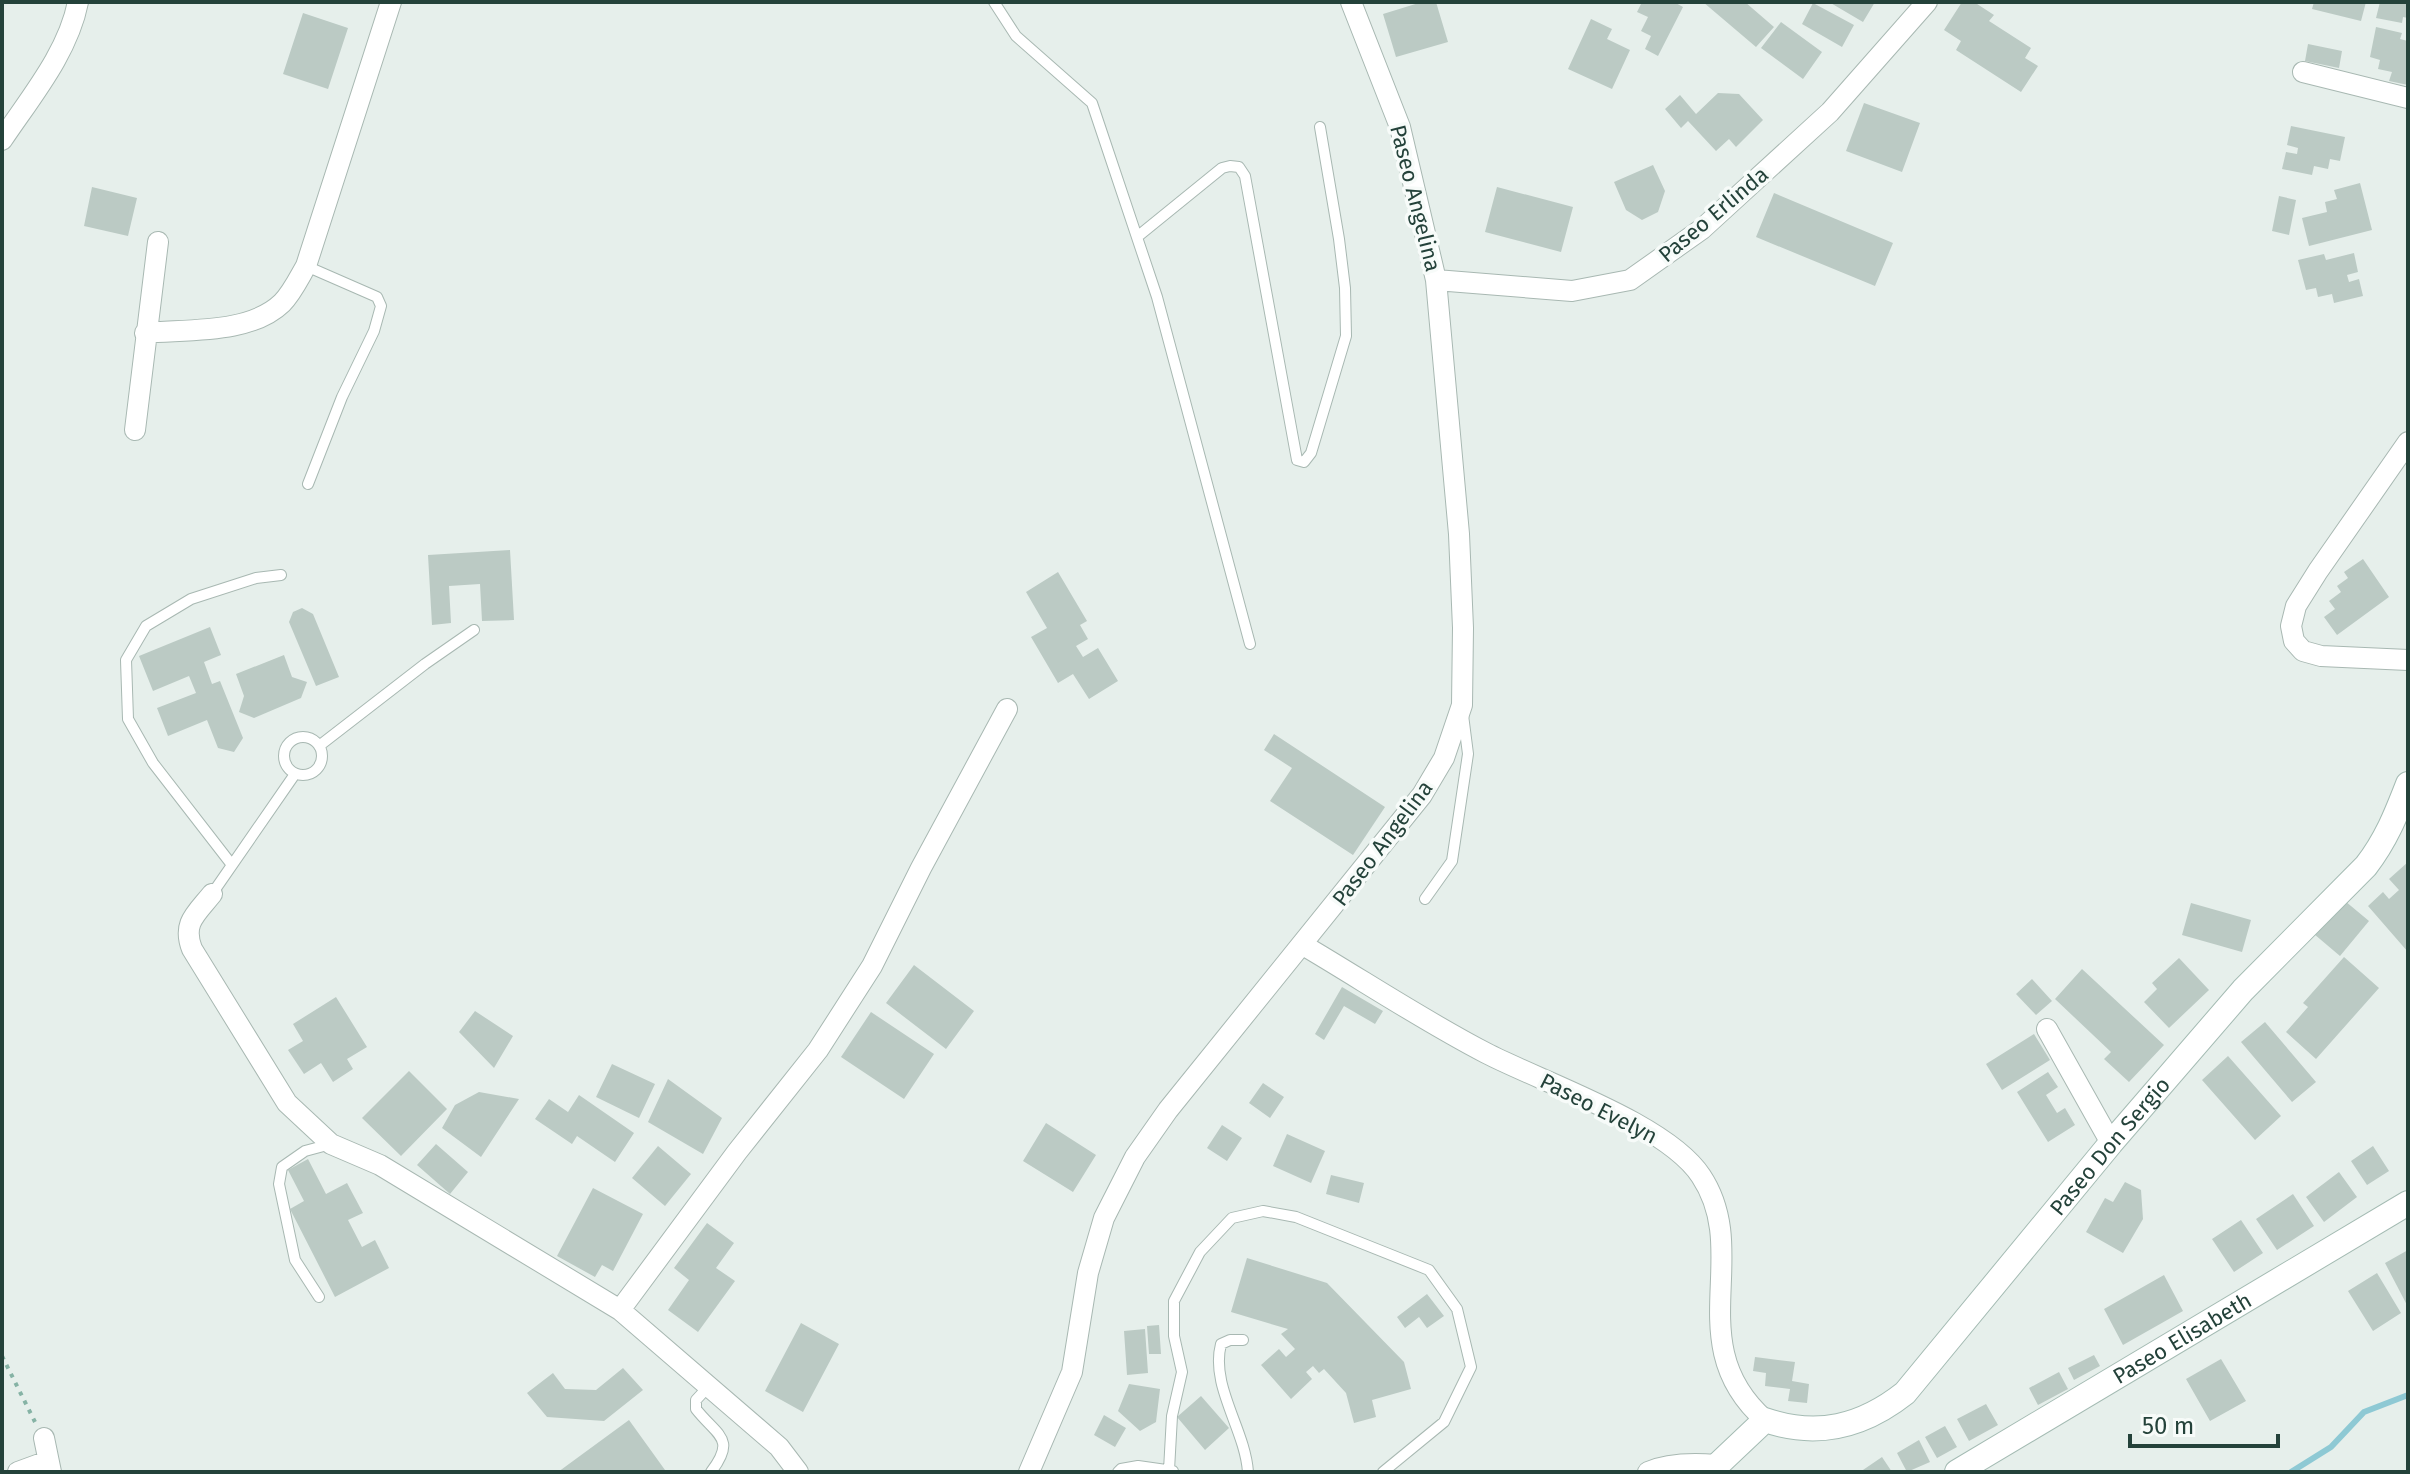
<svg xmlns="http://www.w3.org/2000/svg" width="2410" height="1474" viewBox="0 0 2410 1474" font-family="'Fira Sans',sans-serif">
	<rect width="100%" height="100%" fill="#e6efeb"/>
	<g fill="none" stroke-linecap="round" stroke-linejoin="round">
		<path stroke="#8ec9d4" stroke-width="6" d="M2291,1472L2331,1447L2364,1412L2408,1395"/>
	</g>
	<path fill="#bbcac4" d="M1422,2H1436L1448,42L1396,57L1383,14Z
		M1642,2H1674L1683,7L1658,56L1645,49L1651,36L1641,31L1648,17L1637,12Z
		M1703,2H1745L1774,27L1756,47Z
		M1829,2H1875L1863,22Z
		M1962,2H1974L1994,15L1989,21L2031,48L2025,58L2038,66L2021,92L1956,50L1961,41L1944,30Z
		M2314,2H2366L2361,21L2312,9Z
		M2380,2H2408V18L2403,17L2402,23L2376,18Z
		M1813,3L1854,25L1842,47L1802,24Z
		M303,13L348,28L328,89L283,74Z
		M1591,19L1612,29L1607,39L1630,50L1612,89L1568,69Z
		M1781,22L1822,52L1803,79L1761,48Z
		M2376,27L2402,33L2400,39L2408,41V85L2389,81L2392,72L2378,69L2380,60L2370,57Z
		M2308,44L2342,51L2339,68L2305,61Z
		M1718,93L1739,94L1763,120L1736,147L1729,139L1716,151L1688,121L1681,128L1665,109L1680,95L1696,114Z
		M1864,103L1920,123L1902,172L1846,151Z
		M2291,126L2345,137L2340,161L2330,159L2328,169L2314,166L2312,175L2282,169L2286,152L2297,154L2298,148L2287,145Z
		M1653,165L1665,191L1658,212L1642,220L1626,210L1614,182Z
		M2360,183L2372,230L2309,246L2302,218L2327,212L2325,202L2337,199L2334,190Z
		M92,187L137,198L128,236L84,226Z
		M1497,187L1573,207L1561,252L1485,232Z
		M1774,193L1893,243L1875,286L1756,237Z
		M2279,196L2296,200L2289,235L2272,231Z
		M2354,253L2358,272L2347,275L2349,282L2359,279L2363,296L2334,303L2332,294L2318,297L2316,288L2306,290L2298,260L2324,254L2326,260Z
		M510,550L514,620L482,621L480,584L449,586L451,623L432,625L428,555Z
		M2363,559L2389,597L2337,635L2324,617L2335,609L2329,601L2341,592L2337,586L2348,578L2344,572Z
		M1058,572L1087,621L1080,625L1088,639L1076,646L1083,657L1098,648L1118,681L1089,699L1073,674L1058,683L1031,637L1047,628L1026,592Z
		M302,608L313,614L339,677L316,686L289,622L293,612Z
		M210,627L221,655L204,662L212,684L220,681L243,738L234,752L218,748L207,720L168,736L157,708L196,693L189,676L153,691L139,656Z
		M284,655L292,677L307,682L301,698L254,718L239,712L244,696L236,674Z
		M1274,734L1385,807L1353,855L1270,801L1292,768L1264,750Z
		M2408,862V952L2368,906L2383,892L2389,899L2399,890L2389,879Z
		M2339,896L2369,921L2340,956L2314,934Z
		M2191,903L2251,920L2242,952L2182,935Z
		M2344,957L2379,988L2316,1059L2286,1032L2308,1007L2303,1003Z
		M2179,958L2209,990L2169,1028L2144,1002L2157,989L2152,983Z
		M914,965L974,1011L946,1049L886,1003Z
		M2082,969L2164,1045L2129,1082L2104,1059L2111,1052L2055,999Z
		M2032,979L2052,1001L2036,1015L2016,994Z
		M1342,987L1383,1011L1375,1024L1344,1006L1324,1040L1315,1034Z
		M336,997L367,1047L347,1059L353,1069L333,1082L321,1063L304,1074L288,1050L303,1041L293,1024Z
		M475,1011L513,1036L494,1068L459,1032Z
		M871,1012L934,1054L904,1099L841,1057Z
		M2265,1022L2316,1082L2292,1102L2241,1042Z
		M2034,1034L2050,1060L2002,1090L1986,1064Z
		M2228,1056L2281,1116L2255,1140L2202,1080Z
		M612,1064L655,1084L639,1118L596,1097Z
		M409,1071L447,1109L401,1156L362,1118Z
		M2048,1072L2058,1087L2046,1095L2057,1113L2065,1108L2075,1125L2048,1142L2017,1092Z
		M668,1079L722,1118L703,1154L648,1122Z
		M1263,1083L1284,1097L1270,1118L1249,1103Z
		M479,1092L519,1099L481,1157L442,1128L455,1105Z
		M579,1095L634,1133L615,1162L577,1136L572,1144L535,1119L549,1099L568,1112Z
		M1046,1123L1096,1155L1073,1192L1023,1161Z
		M1222,1125L1242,1138L1227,1161L1207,1148Z
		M1287,1134L1325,1151L1311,1183L1273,1166Z
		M436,1144L468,1172L450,1194L417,1165Z
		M658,1146L691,1174L665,1206L632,1178Z
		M2373,1146L2389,1171L2367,1185L2351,1161Z
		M308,1159L326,1194L347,1183L363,1213L348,1220L362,1247L375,1240L389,1268L335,1297L290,1209L304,1201L288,1170Z
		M2339,1172L2357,1197L2324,1222L2306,1197Z
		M1331,1175L1364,1183L1359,1203L1326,1194Z
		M2125,1182L2141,1190L2143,1219L2123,1253L2086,1232L2105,1198L2113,1202Z
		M593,1188L643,1214L613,1271L602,1265L595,1277L557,1256Z
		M2293,1194L2314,1226L2277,1250L2256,1219Z
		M2241,1220L2263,1253L2234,1272L2212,1239Z
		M707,1223L734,1243L716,1268L735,1281L698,1332L668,1310L689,1280L674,1268Z
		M2408,1250V1307L2385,1263Z
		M1247,1258L1327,1283L1404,1362L1411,1389L1372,1400L1376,1417L1354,1423L1346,1393L1324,1369L1319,1373L1313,1366L1306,1372L1312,1379L1291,1399L1261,1365L1279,1349L1286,1357L1295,1349L1281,1334L1288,1329L1231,1312Z
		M2377,1273L2401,1313L2373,1331L2348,1291Z
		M2164,1275L2183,1311L2123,1345L2104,1309Z
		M1427,1294L1444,1316L1427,1328L1419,1317L1405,1328L1397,1317Z
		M801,1323L839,1344L803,1412L765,1391Z
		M1159,1325L1161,1354H1149L1147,1326Z
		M1145,1329L1148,1373L1127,1375L1124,1331Z
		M2094,1355L2100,1366L2074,1380L2068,1368Z
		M1755,1357L1795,1362L1792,1381L1809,1384L1807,1403L1788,1401L1790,1389L1765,1386L1766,1373L1753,1371Z
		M2221,1359L2246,1401L2210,1421L2186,1379Z
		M623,1368L643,1390L604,1421L547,1417L527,1393L553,1373L565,1389L596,1390Z
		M2059,1372L2068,1389L2038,1405L2029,1388Z
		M1129,1384L1160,1389L1156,1422L1140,1431L1118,1411Z
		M1201,1396L1229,1428L1205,1450L1177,1417Z
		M1986,1404L1998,1425L1969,1441L1957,1419Z
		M1104,1415L1126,1428L1115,1447L1094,1435Z
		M629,1420L665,1470L662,1472H558Z
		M1945,1426L1957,1447L1937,1458L1925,1437Z
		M1919,1440L1930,1462L1907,1472L1897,1453Z
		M1882,1457L1892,1472H1860Z"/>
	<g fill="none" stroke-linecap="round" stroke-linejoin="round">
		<defs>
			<path id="lane" d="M994,2L1016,36L1092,103L1157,297L1250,644
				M1137,237L1222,168L1230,166L1239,167L1245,176L1297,460L1304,462L1311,453L1346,336L1345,288L1339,239L1320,127
				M306,266L377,297L381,306L374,331L342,397L308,484
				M284 756a19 19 0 1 1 38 0a19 19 0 1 1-38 0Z
				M319,746L425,664L474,630
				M232,865L153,763L128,719L126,660L146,626L191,599L256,578L281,575
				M212,894L295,774
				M1425,899L1452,861L1468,754L1463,715
				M319,1297L295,1260L279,1184L282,1167L305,1151L331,1144
				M1243,1340H1230L1221,1344C1210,1386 1245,1429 1248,1472
				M708,1387L696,1400V1409C717,1436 737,1438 711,1472
				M1169,1470L1172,1416L1182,1372L1174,1336V1301L1200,1252L1232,1218L1263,1211L1296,1217L1429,1270L1457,1309L1471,1367L1444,1422L1383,1472
				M1118,1472L1121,1469L1138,1466L1173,1471"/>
			<path id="street" d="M2303,72L2408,98
				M2,140C30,98 68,53 78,2
				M1436,280L1572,291L1630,280L1702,229L1830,112L1927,2
				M145,333C188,329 250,334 282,303C292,293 299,278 306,266L391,2
				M135,430L158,242
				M2408,442L2318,571L2296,606L2291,626L2294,641L2303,651L2321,656L2408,660
				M212,894C196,914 182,923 192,949L287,1103L331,1144L380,1165L620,1310L779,1447L798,1472
				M1303,945C1364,981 1424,1021 1486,1053C1544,1083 1667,1124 1701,1176C1753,1254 1679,1344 1765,1420
				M2047,1029L2111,1143
				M620,1310L737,1152L818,1050L872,966L921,868L1007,709
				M44,1438L51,1472
				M18,1472L48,1461
				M1029,1472L1072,1372L1088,1273L1104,1218L1135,1157L1168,1110L1422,795L1444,758L1462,705L1463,628L1459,534L1436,280L1400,127L1351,2
				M1648,1472C1669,1463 1693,1463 1716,1465"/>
			<g id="secondary">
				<path id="s1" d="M1710,1472L1765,1420C1817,1438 1862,1427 1905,1393L2111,1143L2243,990L2366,866C2386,840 2396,815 2408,784"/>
				<path id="s2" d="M1957,1472L2408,1203"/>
			</g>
		</defs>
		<use href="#lane" stroke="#a8b8b2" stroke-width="12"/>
		<use href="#street" stroke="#a8b8b2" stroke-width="22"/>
		<use href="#secondary" stroke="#a4bbb3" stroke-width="26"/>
		<path stroke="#86b3a5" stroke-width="4" stroke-dasharray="4 6" stroke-linecap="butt" d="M2,1356L35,1422"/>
		<use href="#lane" stroke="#fff" stroke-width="10"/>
		<use href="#street" stroke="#fff" stroke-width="20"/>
		<use href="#secondary" stroke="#fff" stroke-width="24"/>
	</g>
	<g text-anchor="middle" stroke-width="7" stroke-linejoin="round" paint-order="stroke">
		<g font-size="22" fill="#24423a" stroke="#f7fbf9">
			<text transform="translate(1416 198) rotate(76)" y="8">Paseo Angelina</text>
			<text transform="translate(1713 214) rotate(-40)" y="8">Paseo Erlinda</text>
			<text transform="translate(1382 843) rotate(-53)" y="8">Paseo Angelina</text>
			<text transform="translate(1599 1108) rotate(27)" y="8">Paseo Evelyn</text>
			<text dy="8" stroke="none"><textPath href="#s1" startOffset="546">Paseo Don Sergio</textPath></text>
			<text dy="8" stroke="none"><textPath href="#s2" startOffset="262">Paseo Elisabeth</textPath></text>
		</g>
	</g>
	<rect width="2410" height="1474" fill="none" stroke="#24423a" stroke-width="8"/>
	<path d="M2130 1434v12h148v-12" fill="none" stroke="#24423a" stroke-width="4"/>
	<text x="2142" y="1434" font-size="24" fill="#24423a" stroke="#f7fbf9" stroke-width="6" paint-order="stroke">50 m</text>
</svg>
